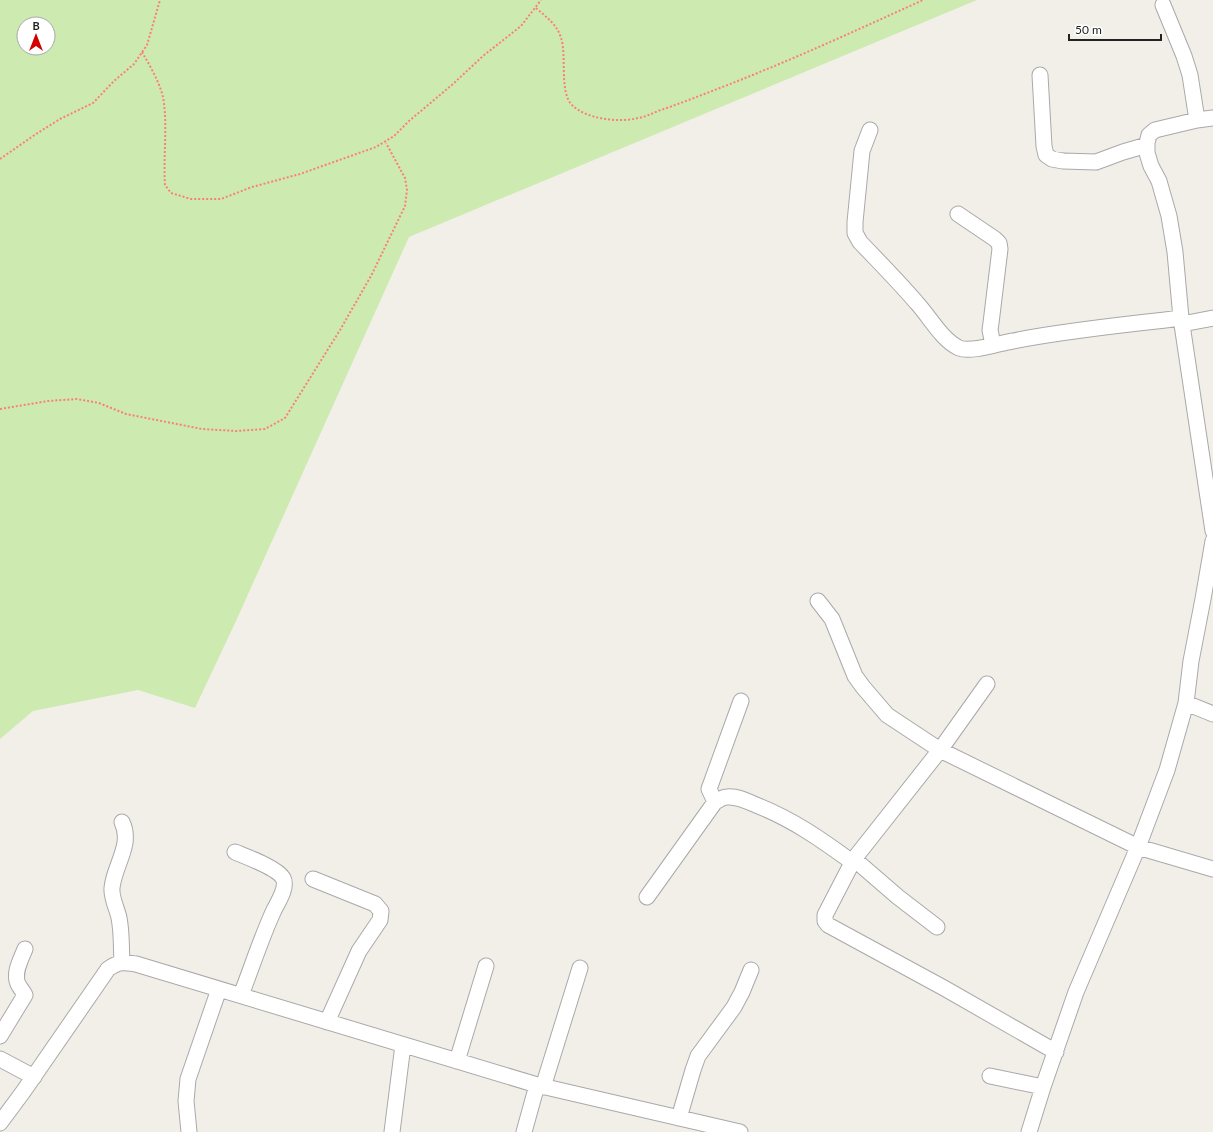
<svg xmlns="http://www.w3.org/2000/svg" width="1213" height="1132" viewBox="0 0 1213 1132" font-family="Lato,sans-serif">
	<rect width="100%" height="100%" fill="#f2efe9"/>
	<path fill="#cdebb0" fill-rule="evenodd" d="M0,0H977L409,237L236,621L195,708L138,690L33,711L0,739ZM24,24H48V48H24Z"/>
	<g fill="none" stroke-linecap="round" stroke-linejoin="round">
		<defs>
			<path id="minor" d="M1163,5L1184,56L1190,75L1197,120
				M1040,75L1044,146L1046,155L1052,159L1063,161L1096,162L1123,152L1147,145
				M1213,118L1197,120L1155,130L1149,135L1147,143V153L1151,166L1159,181L1169,216L1175,252L1181,318L1213,531
				M870,130L862,151L855,222V233L860,242C879,262 898,281 916,302C930,317 941,339 959,348C971,353 999,343 1013,341C1068,330 1125,325 1181,318
				M958,214L995,239L999,243L1000,249L991,323L990,330L993,345
				M1182,324L1213,318
				M818,601L832,619L855,676L863,687L887,715L940,750L1138,847L1213,869
				M987,684L940,750L854,859L825,915V921L828,925L944,988L1056,1052
				M1186,703L1213,714
				M715,802L709,789L741,701
				M235,852C247,857 277,868 283,878C288,887 278,902 274,910C261,938 252,967 241,995
				M854,859L898,897L937,927
				M313,879L375,904L381,911L380,920L359,951L327,1022
				M647,897L715,802C719,800 723,797 727,797C737,796 747,801 756,805C792,819 822,840 852,862
				M122,962C121,947 122,932 119,918C117,908 111,898 112,888C114,865 133,845 122,822
				M0,1036L25,995C23,991 20,988 18,984C13,973 21,959 25,949
				M0,1059L34,1077
				M457,1061L486,966
				M990,1076L1043,1087
				M543,1087L580,968
				M679,1118L693,1070L698,1056L734,1007L742,992L751,970
				M0,1123L23,1092L108,969C119,961 123,962 136,964L537,1085L740,1132
				M189,1132L186,1101L188,1079L219,989
				M392,1132L403,1045
				M524,1132L537,1085
				M1029,1132L1043,1087L1076,992L1138,847L1167,770L1186,703L1191,661L1203,599L1213,541"/>
		</defs>
		<use href="#minor" stroke="#a9a9a9" stroke-width="17"/>
		<path stroke="#fa8072" stroke-width="2" stroke-dasharray="2 2" stroke-linecap="butt" d="M536,8C546,17 557,24 561,38C567,55 559,92 572,105C586,119 619,123 638,118C645,117 651,114 658,111C676,105 694,98 712,91C783,64 853,32 923,0
			M142,52C150,66 159,81 163,97C168,125 163,156 165,185L171,193L191,199H221L252,187L300,174L376,147L394,136L409,121L453,84L483,56L521,26L541,0
			M0,159L36,134L60,119L93,103L114,81L134,64L147,45L160,0
			M0,409L48,401L77,399L99,403L126,414L202,429L236,431L265,429L285,418L340,330L371,276L405,206L407,190L405,178L386,143"/>
		<use href="#minor" stroke="#fff" stroke-width="15"/>
	</g>
	<g transform="translate(36 36)"><circle r="19" fill="#ffffff" stroke="#a7a7a7"/>
	<path d="M0-3L7 15L0 10L-7 15Z" fill="#d40000"/>
	<text y="-6" font-size="11" font-weight="bold" text-anchor="middle" fill="#222222">B</text>
	</g>
	<path d="M1069 34v6h92v-6" fill="none" stroke="#222222" stroke-width="2"/>
	<text x="1075" y="34" font-size="12" fill="#222222" stroke="#ffffff" stroke-width="3" paint-order="stroke">50 m</text>
</svg>
